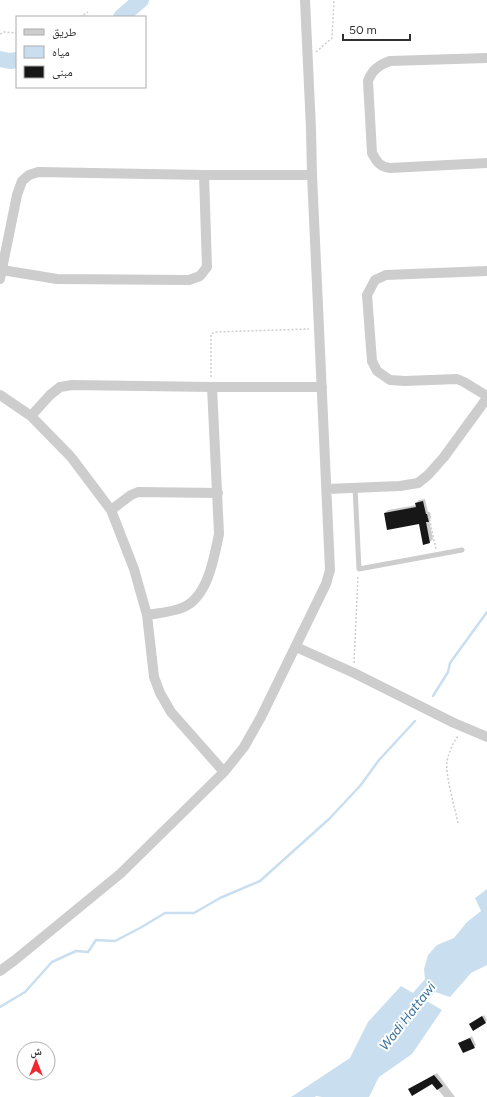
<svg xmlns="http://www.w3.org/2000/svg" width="487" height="1097" viewBox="0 0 487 1097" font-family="Figtree,'Noto Naskh Arabic',sans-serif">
	<rect width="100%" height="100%" fill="#fff"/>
	<path fill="#c9dfef" d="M487,889V965L471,973L450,997L426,989L424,969L428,955L437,945L454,938L467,922L481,911L475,898Z
		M401,986L442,1010L412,1054L379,1077L369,1097H322L316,1096L315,1097H291L350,1058L368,1022Z"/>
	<path fill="#0003" d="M425,499L428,512H430L431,518L429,520L433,539L430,542L424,543L420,523L385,513L388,510L417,505L416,503L419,500Z
		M484,1015L487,1020L485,1023L470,1024Z
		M472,1036L476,1045L474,1047L460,1043Z
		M437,1073L455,1097H444L432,1082L409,1089Z"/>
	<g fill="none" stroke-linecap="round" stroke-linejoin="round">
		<path stroke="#c9dfef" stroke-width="2.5" d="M433,696L448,672L450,663L487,612
			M0,1007L25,992L52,962L76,951L88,952L96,940L115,941L140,928L165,913H194L220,898L260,881L329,819L360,786L379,760L415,721"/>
		<path stroke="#c9dfef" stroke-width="16" d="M121,17L141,0
			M0,59L10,61L17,60
			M408,1014L420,997L441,973"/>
	</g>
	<path fill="#171717" d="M423,501L426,514H427L429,522H426L430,543L423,545L419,524L387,530L384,513L416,507L415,503Z
		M482,1016L486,1023L473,1031L469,1024Z
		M470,1038L475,1048L463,1053L458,1043Z
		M434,1075L443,1086L437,1090L432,1084L412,1096L408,1089Z"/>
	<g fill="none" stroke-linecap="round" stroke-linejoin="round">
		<path stroke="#cdcdcd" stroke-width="1.5" stroke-dasharray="2 2" stroke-linecap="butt" d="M80,17L88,12
			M0,34L4,32L17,33
			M316,52L332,38L334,0
			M211,377V334L215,332L309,329
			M428,518L429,517L436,549
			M354,663L358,576
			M458,823C455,808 445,775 447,761C449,752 453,743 458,736"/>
		<path stroke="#cdcdcd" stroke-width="5" d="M355,487L359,569L462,550"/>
		<path stroke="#cdcdcd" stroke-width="10" d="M487,58L390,61C379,65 372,70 368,81L372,153C377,162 380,167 390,168L487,163
			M2,270L57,279L189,280L200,276L207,267L204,175
			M487,271L386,275L375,280L367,295L372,361L377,371L390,380L405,381L457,379L464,382L487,396
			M0,279L17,195L22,181L29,175L38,172L204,175H312
			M0,395L31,416L71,457L111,510L134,569L147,615L154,677L160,693L171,712L224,772
			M31,416L50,395L60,387L72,385L212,387H322
			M327,489L400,486L418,483L428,475L444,457L487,398
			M111,510L131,495L138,492L218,493
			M147,615C159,613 173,612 184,607C208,596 214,558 219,534L212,387
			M296,647L354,673L454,723L487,737
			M0,971L15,960L120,874L224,772L244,747L261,717L326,584L330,570L312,175L311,129L305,0"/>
	</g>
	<g text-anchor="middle" stroke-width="4" stroke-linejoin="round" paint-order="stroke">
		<g font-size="13" font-style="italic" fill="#387099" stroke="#fff">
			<text transform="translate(407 1016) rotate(-52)" y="5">Wadi Hattawi</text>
		</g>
	</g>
	<rect x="16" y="16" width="130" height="72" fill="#ffffff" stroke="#acacac"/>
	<rect x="24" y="29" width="20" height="6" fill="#cdcdcd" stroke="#acacac"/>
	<text x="52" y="36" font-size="12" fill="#303030">طريق</text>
	<rect x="24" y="46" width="20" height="12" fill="#c9dfef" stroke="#acacac"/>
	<text x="52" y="56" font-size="12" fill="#303030">مياه</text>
	<rect x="24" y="66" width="20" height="12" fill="#171717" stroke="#acacac"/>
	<text x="52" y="76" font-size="12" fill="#303030">مبنى</text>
	<g transform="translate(36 1061)"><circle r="19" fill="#ffffff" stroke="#acacac"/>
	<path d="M0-3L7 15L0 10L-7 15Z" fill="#f12830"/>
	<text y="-6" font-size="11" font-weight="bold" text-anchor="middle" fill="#303030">ش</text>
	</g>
	<path d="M343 34v6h67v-6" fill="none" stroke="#303030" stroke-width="2"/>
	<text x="349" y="34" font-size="12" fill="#303030" stroke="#ffffff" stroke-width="3" paint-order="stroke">50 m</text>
</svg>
